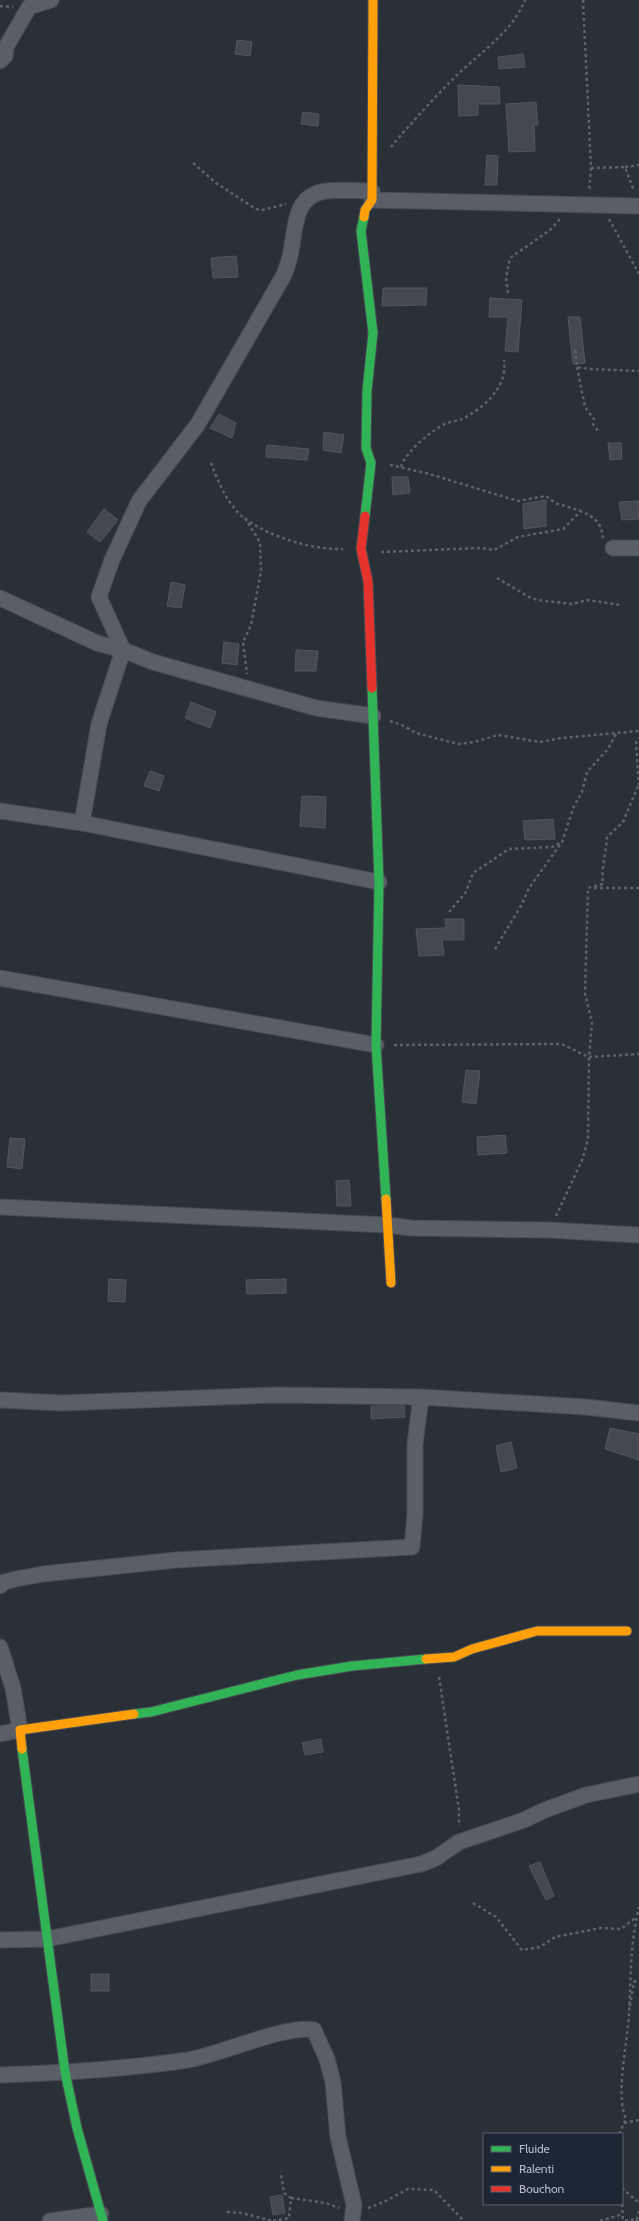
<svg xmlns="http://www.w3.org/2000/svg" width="639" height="2221" viewBox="0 0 639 2221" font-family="Cabin,sans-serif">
	<rect width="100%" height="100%" fill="#2a3038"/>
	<path fill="#444950" stroke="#52575f" d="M237,40L252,42L250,56L235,54Z
		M523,54L525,67L499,69L498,57Z
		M458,85L499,87L500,104H478V115L459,116Z
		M536,102L538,125H534L535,151L509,152L506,104Z
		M303,112L319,114L318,126L301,124Z
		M487,155L498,156L497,185H485Z
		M236,256L238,277L213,278L211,258Z
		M383,288H427L426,305L382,306Z
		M490,298L522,300L518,352L505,351L508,317H489Z
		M568,317H580L585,363L573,364Z
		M219,414L236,423L232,438L210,428Z
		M324,432L344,435L341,453L323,450Z
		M608,443H621L622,459L610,460Z
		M267,445L309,449L307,460L266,457Z
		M392,477H408L410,493L393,495Z
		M546,500V526L524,529L523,504Z
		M639,501V519L622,520L619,502Z
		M104,509L118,520L100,542L87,532Z
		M171,582L185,585L181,608L167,606Z
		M224,642L239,644L237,665L222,663Z
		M296,650L318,651L316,671H295Z
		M191,702L216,712L210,728L185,718Z
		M150,771L164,776L159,791L144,786Z
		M302,796L326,797L325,828L300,826Z
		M553,819L555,839L525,840L523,821Z
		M445,919H464V940H442L444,955L419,956L416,929L446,928Z
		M466,1070L480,1071L476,1104L462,1102Z
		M505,1135L507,1153L478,1155L477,1137Z
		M10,1138L25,1139L22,1169L7,1167Z
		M349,1180L351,1206H337L336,1181Z
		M109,1279L126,1280L125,1302L108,1301Z
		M286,1279V1293L247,1294L246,1280Z
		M371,1406H404L405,1417L371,1419Z
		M610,1428L639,1434V1460L605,1449Z
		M511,1442L517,1468L501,1472L496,1446Z
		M321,1739L323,1752L305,1755L302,1743Z
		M540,1862L554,1896L546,1900L529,1866Z
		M91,1974H109V1991H91Z
		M282,2195L285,2213L273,2215L270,2197Z"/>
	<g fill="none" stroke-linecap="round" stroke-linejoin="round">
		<defs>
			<path id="street" d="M0,61L5,56L6,47L29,7L51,0
				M372,200L639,206
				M613,548H639
				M0,598L97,643L123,650L153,662L316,708L373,716
				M0,811L82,823L379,882
				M82,823L99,724L123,650L99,597L112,560L139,501L198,424L284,275C287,267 290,259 291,251C296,226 294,195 326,191C341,189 357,191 372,191
				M0,978L376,1045
				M0,1207L387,1225L411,1228L548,1230L639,1235
				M0,1400L62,1403L275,1395L421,1397L586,1407L639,1413
				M0,1586L4,1582L16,1579L43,1574L176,1560L412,1547L415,1515V1444L421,1397
				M0,1647L13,1688L20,1730L0,1734
				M0,1940L47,1939L421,1864L436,1858L459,1842L524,1820L545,1810L586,1795L639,1784
				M0,2075C63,2073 126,2069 188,2060C219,2055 287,2024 314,2030L327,2059L333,2082L338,2137L354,2205L352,2221
				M50,2221L101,2214"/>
			<path id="fast" d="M364,217L361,231L373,333L367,391L366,448L371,463L365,516
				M372,688L379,882L376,1045L386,1199
				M134,1714L151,1712L297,1675L352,1666L426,1659
				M22,1749L65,2072L77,2128L103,2221"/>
			<path id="slow" d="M364,217L365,210L372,200L373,0
				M386,1199L391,1283
				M426,1659L454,1657L472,1649L537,1631H627
				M22,1749L20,1730L134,1714"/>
			<path id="jam" d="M365,516L361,549L368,581L372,688"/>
		</defs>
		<use href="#street" stroke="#484c53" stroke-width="17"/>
		<use href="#fast" stroke="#484c53" stroke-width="11"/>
		<use href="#slow" stroke="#484c53" stroke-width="11"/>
		<use href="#jam" stroke="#484c53" stroke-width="11"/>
		<path stroke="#5d636a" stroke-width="2.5" stroke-dasharray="3 3" stroke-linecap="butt" d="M583,0L591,168L589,191
			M0,6L13,7
			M391,147C412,122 435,97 458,74C482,51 512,32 525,0
			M193,163L216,183L256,209L262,210L286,204
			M625,167L639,165
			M591,168L625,167L634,191
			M609,219L639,274
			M508,293L506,278L510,258L550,230L560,219
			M575,350L577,367L589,369L639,371
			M577,367L585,407L594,419L593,424L598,431
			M211,463C218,482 228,505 244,518C270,537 312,550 343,549
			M390,465L426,473L518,501L546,496L555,503L581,511
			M401,467C405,452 433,429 447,423C452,421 458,421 462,419C484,408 508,387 504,360
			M245,518L260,542L261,571L251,625L243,642L247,674
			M381,552L481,548L494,550L518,537L563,529L581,511C595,518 601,522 603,538
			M497,578L529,597L538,600L572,604L588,600L620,605
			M390,721L402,725L416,733L458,744L474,742L498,735L540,742L562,738L639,731
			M639,786L636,743L639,738
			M594,888H639
			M449,912L466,892L473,873L509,849L552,847L560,843
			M495,949L522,904L529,888L562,842L574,806L582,792L587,772L608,749L616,734
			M394,1045L561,1044L589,1057L639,1054
			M556,1216L583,1158L588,1139L589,1057L592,1022L585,994L588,888L603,884C601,868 606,854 607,837L623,822L638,786
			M439,1677L459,1810V1826
			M473,1903L496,1917L522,1950L540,1947L555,1937L601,1928L621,1929L635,1918
			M630,2006L634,1982L639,1980
			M624,2123L639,2120
			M619,2134L626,2119C615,2094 628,2041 629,2013C631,1975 630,1944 639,1907
			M622,2188L639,2203
			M291,2198L326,2203L339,2208
			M622,2204L623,2221
			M368,2208L384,2202L408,2189L434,2190L464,2221
			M639,2211L637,2219H639
			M227,2212L242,2213L273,2221
			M273,2221L289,2218L291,2198L284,2193L281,2174
			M600,2221L623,2214
			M625,2221L637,2219V2221"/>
		<use href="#street" stroke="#5a5e66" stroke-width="15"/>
		<use href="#fast" stroke="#30b455" stroke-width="9"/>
		<use href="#slow" stroke="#ff9f0a" stroke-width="9"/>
		<use href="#jam" stroke="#e5322d" stroke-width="9"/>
	</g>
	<rect x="483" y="2133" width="140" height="72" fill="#1d2633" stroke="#59626f"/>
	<rect x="491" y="2146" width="20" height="6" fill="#30b455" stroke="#59626f"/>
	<text x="519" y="2153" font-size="12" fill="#b4bcc9">Fluide</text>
	<rect x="491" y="2166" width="20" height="6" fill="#ff9f0a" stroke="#59626f"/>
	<text x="519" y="2173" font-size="12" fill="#b4bcc9">Ralenti</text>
	<rect x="491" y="2186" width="20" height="6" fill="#e5322d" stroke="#59626f"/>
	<text x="519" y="2193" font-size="12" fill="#b4bcc9">Bouchon</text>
</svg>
